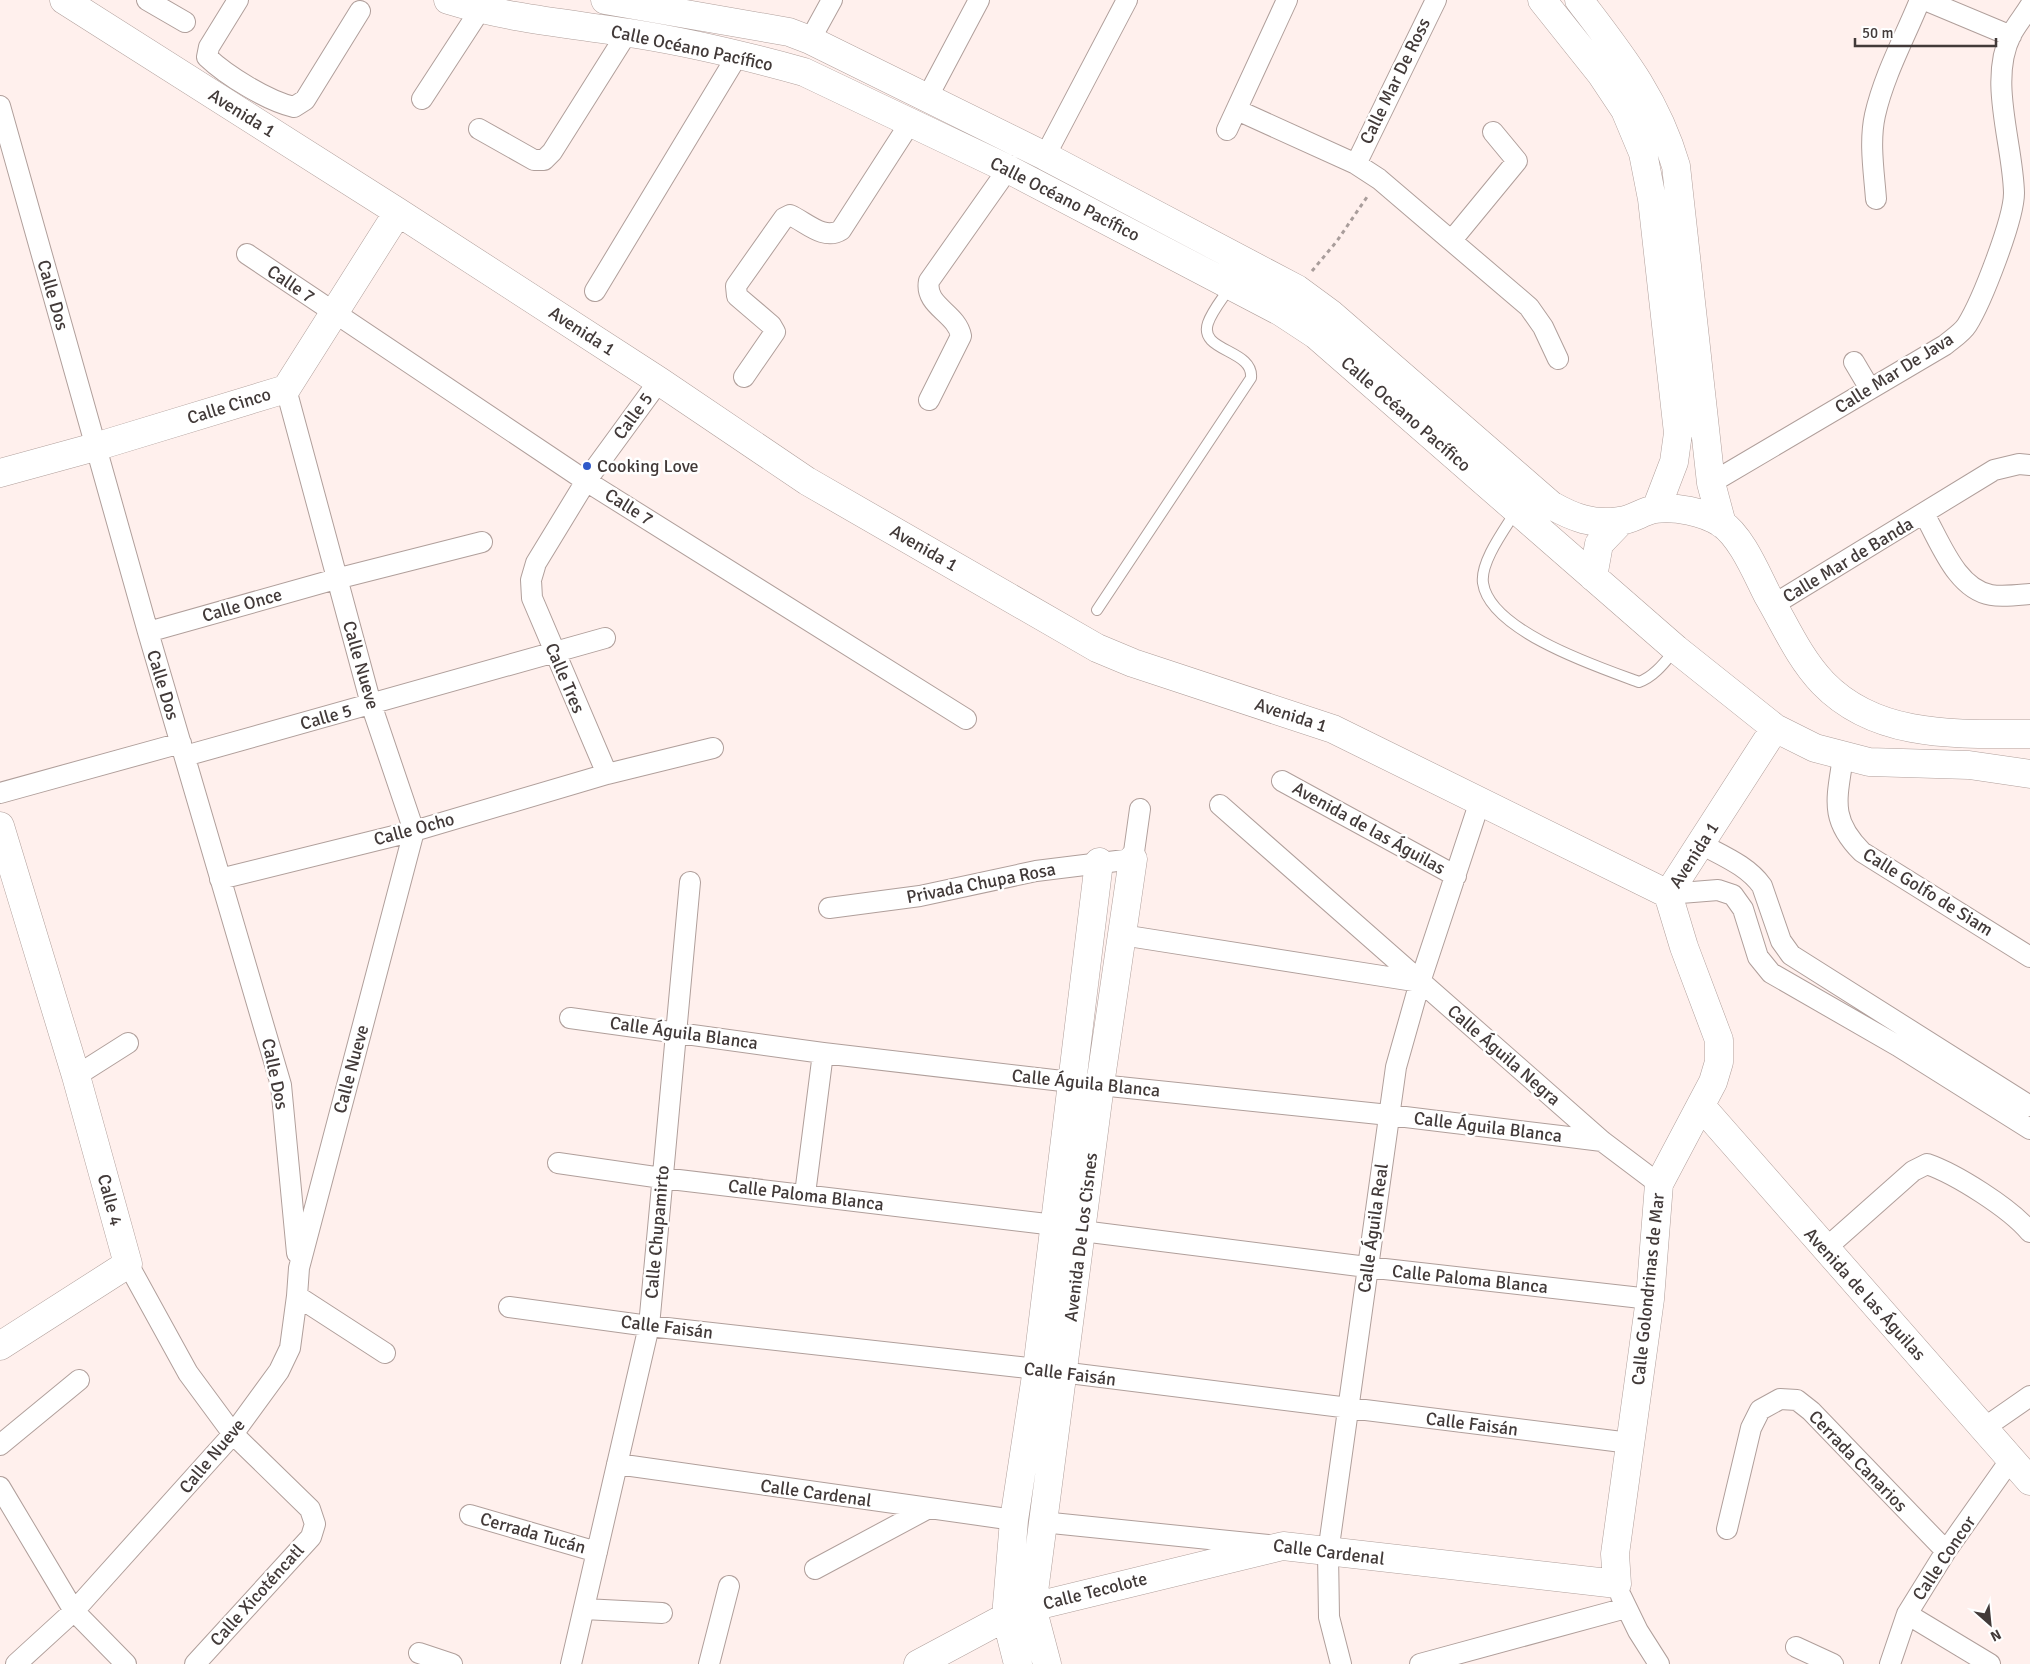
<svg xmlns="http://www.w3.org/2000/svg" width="2030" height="1664" viewBox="0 0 2030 1664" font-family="Signika,sans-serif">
	<rect width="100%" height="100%" fill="#fff0ed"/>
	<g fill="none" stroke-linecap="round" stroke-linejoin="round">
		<defs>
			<path id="lane" d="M1516,511C1505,529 1480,562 1483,583C1490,631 1598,667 1639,682C1654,677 1665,662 1675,650
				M1097,610L1251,378C1254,349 1198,352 1208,323C1212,311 1223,298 1230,287"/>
			<path id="street" d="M147,0L185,22
				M238,0L209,47L207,57C227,76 268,101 294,107L305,100L360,11
				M1925,0L2011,36
				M810,40L832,0
				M927,98L979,0
				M422,99L480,10
				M0,106L148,632L281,1085L297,1253
				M1237,110L1356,164L1379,179L1529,307L1543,327L1558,359
				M479,129L534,160H544L552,152L627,33
				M1227,130L1287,0
				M1045,156L1127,0
				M1356,164L1436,0
				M1876,199C1874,172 1869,142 1875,115C1884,75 1905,37 1920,0
				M1452,240L1517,161L1493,132
				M247,254L586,481L966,719
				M595,291L737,56
				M1854,362L1870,389
				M744,377L775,332L771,325L737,296L736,286L784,218L790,215C806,222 824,241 841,230L910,123
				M929,400L961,336C957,313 924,306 929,281L1008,169
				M1711,483L1945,345C1952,339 1962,333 1967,325C1982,301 2014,219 2014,193C2013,144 1988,80 2011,35C2016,25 2024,16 2030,6
				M1924,514C1940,541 1956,589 1991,595C2003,597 2018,595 2030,594
				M1773,605L1994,470L2019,464L2030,465
				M148,632L336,579L482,542
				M185,756L605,638
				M1843,757C1837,799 1829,819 1862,852L2030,957
				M607,774L532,598L531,580L536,563L586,481L659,381
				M1282,781L1456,876
				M0,793L181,743
				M1220,805L1602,1141L1659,1184
				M1701,844C1723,856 1748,866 1762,886L1781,941L1791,955L2030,1106
				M220,879L414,831L607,774L713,748
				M1668,894L1718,890L1733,895L1743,909L1758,957L1771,973L1898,1046L2030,1129
				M829,908L920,896L1036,871L1133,859L1140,809
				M1122,935L1420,982
				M570,1018L823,1053L1071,1082L1389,1115L1602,1141
				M76,1076L128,1043
				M558,1163L662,1178L1055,1225
				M805,1194L823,1053
				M1082,1231L1367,1267L1650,1299
				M1825,1249L1913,1171L1927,1164C1956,1174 2010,1208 2030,1232
				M128,1264L188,1373L233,1434L310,1509L315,1524L311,1537L195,1664
				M297,1296L385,1353
				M509,1307L649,1326L1037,1369L1630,1443
				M1984,1428L2030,1396
				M0,1445L79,1380
				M617,1464L1014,1520
				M0,1487L74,1611L126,1664
				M470,1515L597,1552
				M1042,1522L1268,1545
				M1727,1529L1751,1428L1760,1410L1780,1399L1797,1400L1811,1411L1946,1551
				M815,1569L927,1509
				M1621,1596L1638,1631L1659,1664
				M584,1609L662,1613
				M1907,1614L1990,1664
				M1796,1647L1833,1664
				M419,1653L452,1664
				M16,1664L74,1611L233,1434L279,1371L290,1348L297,1296L299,1268L414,831L371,704L286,389
				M571,1664L649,1326L690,882
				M709,1664L729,1586
				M1341,1664L1329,1617L1328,1553L1396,1067L1420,982L1480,801
				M1420,1664L1626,1608
				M1890,1664L1907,1614L1946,1551L2011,1459"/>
			<path id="secondary" d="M64,0L398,212L659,381L807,481L1097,648L1133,663L1333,729L1668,894
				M448,0C509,19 574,24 636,34C692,43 750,57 804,72L1008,169L1281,312L1316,335L1676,649L1775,728L1815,748L1869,762L1969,765L2030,774
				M605,0L789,32L810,40L1045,156L1297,289L1331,314L1551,505C1574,518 1593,525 1619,521C1632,520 1643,511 1655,509C1675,506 1704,512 1721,523C1742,537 1757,575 1768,596C1785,625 1799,658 1823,683C1877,739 1958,734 2030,734
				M1542,0L1601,74L1625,110L1643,153L1652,199L1678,433L1674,462L1656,509
				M1579,0C1621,55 1656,98 1676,166L1711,483L1722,524
				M0,473L95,447L286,389L398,212
				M1593,577L1599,544L1621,521
				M0,826L76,1076L128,1264L0,1346
				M1668,894L1775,728
				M1701,1106L2030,1481
				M918,1664L1006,1617L1032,1607L1283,1546L1617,1584L1615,1554L1650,1299L1659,1184L1713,1082L1719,1062V1040L1684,947L1668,894
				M1018,1664L1006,1617L1014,1520L1037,1369L1099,862
				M1047,1664L1032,1607L1100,1085L1133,859"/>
		</defs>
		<use href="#lane" stroke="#b09f9b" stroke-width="12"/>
		<use href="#street" stroke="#b09f9b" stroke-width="22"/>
		<use href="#secondary" stroke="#b09f9b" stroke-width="29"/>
		<path stroke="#a99d9b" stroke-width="3" stroke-dasharray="4 4" stroke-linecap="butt" d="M1312,271L1337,241L1369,194"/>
		<use href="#lane" stroke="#fff" stroke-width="10"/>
		<use href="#street" stroke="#fff" stroke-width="20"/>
		<use href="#secondary" stroke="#fff" stroke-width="28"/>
	</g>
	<circle fill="#3059c9" stroke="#fff" stroke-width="2" cx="587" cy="466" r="5"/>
	<g text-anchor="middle" stroke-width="5" stroke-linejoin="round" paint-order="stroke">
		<g font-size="18" fill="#423a39" stroke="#fff">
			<text transform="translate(692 48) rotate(12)" y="6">Calle Océano Pacífico</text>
			<text transform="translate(1395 81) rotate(-64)" y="6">Calle Mar De Ross</text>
			<text transform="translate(242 113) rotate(32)" y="6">Avenida 1</text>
			<text transform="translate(1065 199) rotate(27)" y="6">Calle Océano Pacífico</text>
			<text transform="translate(291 284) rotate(34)" y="6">Calle 7</text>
			<text transform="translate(53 295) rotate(74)" y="6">Calle Dos</text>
			<text transform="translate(582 331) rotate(33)" y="6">Avenida 1</text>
			<text transform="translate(1894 373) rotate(-32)" y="6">Calle Mar De Java</text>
			<text transform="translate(229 406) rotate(-17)" y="6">Calle Cinco</text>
			<text transform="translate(1406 414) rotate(41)" y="6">Calle Océano Pacífico</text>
			<text transform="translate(633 416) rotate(-54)" y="6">Calle 5</text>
			<text transform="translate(629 507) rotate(32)" y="6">Calle 7</text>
			<text transform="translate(924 548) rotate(30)" y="6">Avenida 1</text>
			<text transform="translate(1848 560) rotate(-31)" y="6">Calle Mar de Banda</text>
			<text transform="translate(242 605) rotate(-16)" y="6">Calle Once</text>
			<text transform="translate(361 665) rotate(74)" y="6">Calle Nueve</text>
			<text transform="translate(565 678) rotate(67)" y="6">Calle Tres</text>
			<text transform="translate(163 685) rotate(73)" y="6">Calle Dos</text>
			<text transform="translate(1291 715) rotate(18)" y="6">Avenida 1</text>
			<text transform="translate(326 717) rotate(-16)" y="6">Calle 5</text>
			<text transform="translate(1369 828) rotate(29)" y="6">Avenida de las Águilas</text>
			<text transform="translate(414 829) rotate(-15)" y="6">Calle Ocho</text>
			<text transform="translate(1694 855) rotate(-57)" y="6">Avenida 1</text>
			<text transform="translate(981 883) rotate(-11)" y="6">Privada Chupa Rosa</text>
			<text transform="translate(1928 892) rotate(32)" y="6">Calle Golfo de Siam</text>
			<text transform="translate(684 1033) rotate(8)" y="6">Calle Águila Blanca</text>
			<text transform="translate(1504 1055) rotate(41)" y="6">Calle Águila Negra</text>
			<text transform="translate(351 1069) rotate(-75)" y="6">Calle Nueve</text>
			<text transform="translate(275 1074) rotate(78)" y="6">Calle Dos</text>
			<text transform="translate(1086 1083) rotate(6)" y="6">Calle Águila Blanca</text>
			<text transform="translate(1488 1127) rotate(7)" y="6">Calle Águila Blanca</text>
			<text transform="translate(806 1195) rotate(7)" y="6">Calle Paloma Blanca</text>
			<text transform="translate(110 1200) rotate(75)" y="6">Calle 4</text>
			<text transform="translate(1373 1228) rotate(-82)" y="6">Calle Águila Real</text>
			<text transform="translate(657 1232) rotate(-85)" y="6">Calle Chupamirto</text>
			<text transform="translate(1081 1237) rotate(-83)" y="6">Avenida De Los Cisnes</text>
			<text transform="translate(1470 1279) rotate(6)" y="6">Calle Paloma Blanca</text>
			<text transform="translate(1648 1289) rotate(-84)" y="6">Calle Golondrinas de Mar</text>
			<text transform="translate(1865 1294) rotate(48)" y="6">Avenida de las Águilas</text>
			<text transform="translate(667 1327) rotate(7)" y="6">Calle Faisán</text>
			<text transform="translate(1070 1374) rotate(7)" y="6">Calle Faisán</text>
			<text transform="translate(1472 1424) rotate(7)" y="6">Calle Faisán</text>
			<text transform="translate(212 1456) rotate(-50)" y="6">Calle Nueve</text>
			<text transform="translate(1858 1461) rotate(46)" y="6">Cerrada Canarios</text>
			<text transform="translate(816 1493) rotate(8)" y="6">Calle Cardenal</text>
			<text transform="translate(533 1533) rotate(16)" y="6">Cerrada Tucán</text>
			<text transform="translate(1329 1552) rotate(7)" y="6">Calle Cardenal</text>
			<text transform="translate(1944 1558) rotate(-56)" y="6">Calle Concor</text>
			<text transform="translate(1095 1591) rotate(-14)" y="6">Calle Tecolote</text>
			<text transform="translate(257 1595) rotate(-48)" y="6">Calle Xicoténcatl</text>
		</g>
		<g font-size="18" fill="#423a39" stroke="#fff" text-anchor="start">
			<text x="597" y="472">Cooking Love</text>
		</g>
	</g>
	<g transform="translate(1990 1624) rotate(153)" stroke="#ffffff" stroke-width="4" paint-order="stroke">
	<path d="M0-4L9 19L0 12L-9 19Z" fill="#423a39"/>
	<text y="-8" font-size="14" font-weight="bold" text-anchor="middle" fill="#423a39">N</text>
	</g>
	<path d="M1855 38v8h141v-8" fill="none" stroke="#423a39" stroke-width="2.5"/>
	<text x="1862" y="38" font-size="15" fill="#423a39" stroke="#ffffff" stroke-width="4" paint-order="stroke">50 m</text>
</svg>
